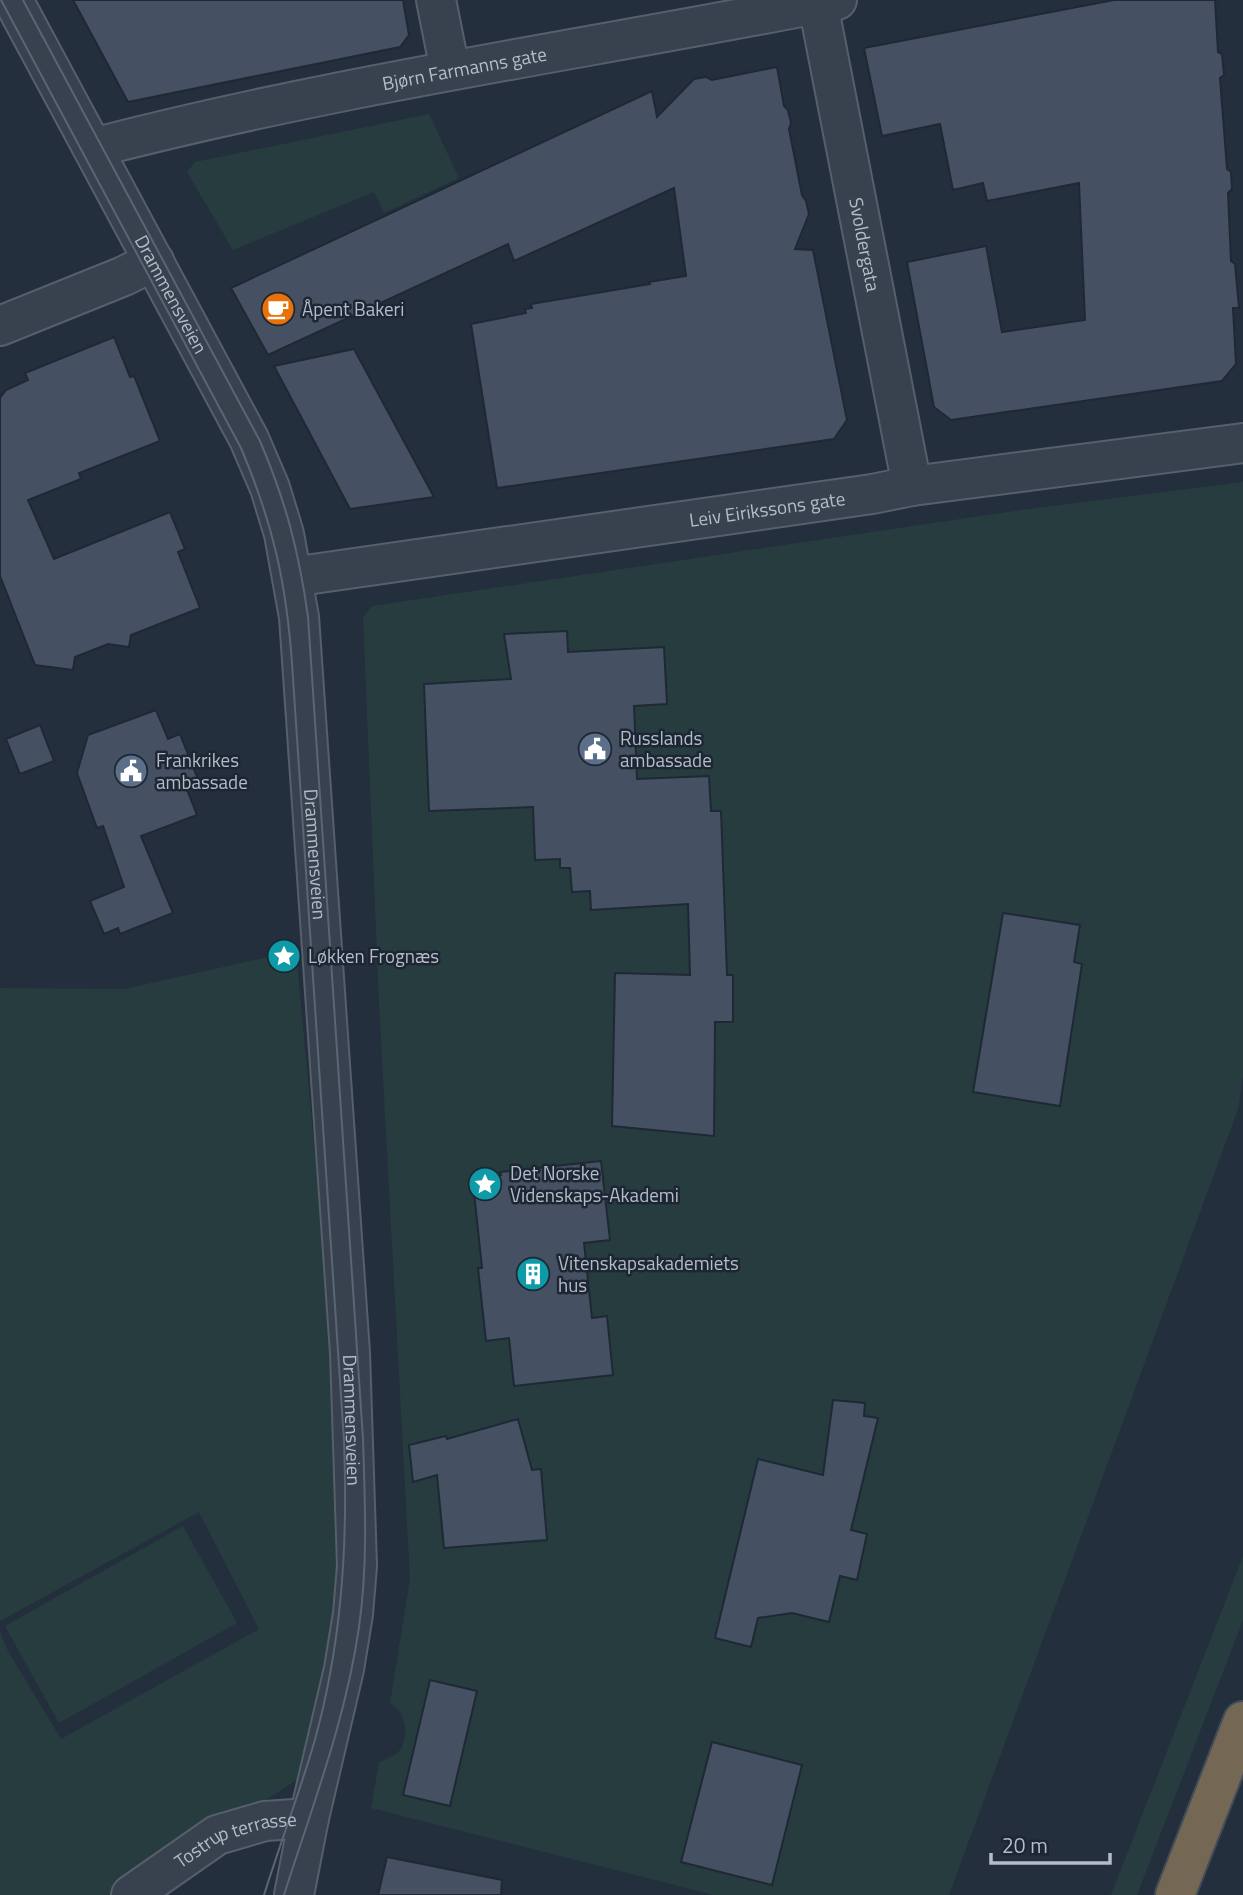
<svg xmlns="http://www.w3.org/2000/svg" width="1243" height="1895" viewBox="0 0 1243 1895" font-family="'Titillium Web',sans-serif">
	<rect width="100%" height="100%" fill="#242f3e"/>
	<path fill="#263c3f" d="M429,114L459,178L384,213L374,192L233,250L187,172L195,162Z
		M1243,482V1076L1238,1109L949,1895H714L371,1808L379,1762C387,1759 398,1755 402,1747C409,1730 405,1712 390,1703L410,1579L379,1003L363,617L372,606L1021,510Z
		M296,951L340,1422L342,1623L309,1772L118,1895H0V1632L8,1651L61,1739L259,1629L199,1512L0,1621V988L124,989Z
		M183,1526L237,1623L59,1723L5,1626Z
		M1243,1556V1620L1137,1895H1111Z"/>
	<path fill="#455162" stroke="#1f2835" stroke-width="2" d="M73,0H403L409,35L400,47L128,102Z
		M1114,0H1215L1218,52L1222,54L1224,75L1220,78L1227,169L1231,172L1232,189L1228,193L1231,261L1235,264L1239,308H1233L1236,364L1222,381L951,420L934,407L907,262L986,246L1002,332L1085,320L1079,183L987,201L983,183L953,190L940,124L882,136L864,48Z
		M777,67L784,106L788,110L791,123L789,129L802,195L806,201L809,214L795,249L813,250L847,420L834,439L497,488L471,324L526,313L525,309L532,308L531,304L650,284L649,282L686,276L674,188L514,261L508,244L268,355L231,288L652,91L657,117L694,79L706,77L712,80Z
		M114,337L130,377L134,376L160,441L79,473L81,479L28,500L54,559L170,512L185,549L178,552L200,608L131,635L129,647L108,644L75,657L73,670L35,665L0,576V398L6,390L28,380L25,373Z
		M354,349L434,497L350,509L274,366Z
		M567,631L568,652L664,647L667,704L634,706L637,779L709,776L711,811H721L727,975H733V1022H715L714,1136L612,1126L615,973L690,975L688,904L591,910L590,891L572,892L570,868H560V859L535,860L533,807L429,811L424,684L511,679L504,634Z
		M156,710L168,739L180,734L199,782L186,787L197,815L141,836L173,913L120,934L118,928L104,934L90,901L124,887L103,826L97,828L77,773L88,735Z
		M40,725L54,761L20,774L6,739Z
		M1003,913L1080,925L1074,962L1082,964L1060,1106L973,1092Z
		M601,1161L610,1240L584,1243L592,1318L607,1316L613,1375L514,1386L509,1338L486,1341L478,1268H482L474,1192L486,1191L485,1177L501,1175L500,1172Z
		M833,1400L865,1403L864,1416L878,1418L851,1530L867,1534L857,1580L840,1576L829,1622L792,1613L758,1618L751,1647L715,1638L758,1459L823,1475Z
		M518,1419L532,1470L541,1469L547,1540L444,1548L437,1475L413,1482L409,1445L446,1436L447,1439Z
		M430,1680L477,1691L450,1806L403,1795Z
		M712,1742L802,1765L772,1885L681,1862Z
		M387,1857L502,1880L501,1895H378Z"/>
	<g fill="none" stroke-linecap="round" stroke-linejoin="round">
		<defs>
			<g id="minor">
				<path id="s1" d="M13,0L249,439L270,488L284,534L299,617L350,1353L357,1566L353,1614L344,1669L309,1818L294,1895"/>
				<path d="M436,0L450,70"/>
				<path id="s2" d="M818,4L912,486"/>
				<path id="s3" d="M93,148C338,84 589,49 837,0"/>
				<path d="M0,326L124,276L154,261"/>
				<path id="s4" d="M292,577L872,494L912,486L1243,443"/>
				<path id="s5" d="M131,1895L217,1835L265,1821L309,1818"/>
			</g>
			<path id="highway" d="M1175,1895L1243,1721"/>
		</defs>
		<use href="#minor" stroke="#565f6c" stroke-width="42"/>
		<use href="#highway" stroke="#434c59" stroke-width="42"/>
		<use href="#minor" stroke="#38414e" stroke-width="38"/>
		<use href="#highway" stroke="#746855" stroke-width="38"/>
		<path stroke="#5a6575" stroke-width="2" d="M1,0L241,448C273,524 286,581 292,663L344,1441C348,1543 342,1644 314,1743C299,1794 280,1844 264,1895
			M23,0L260,441C286,502 299,552 308,617L363,1439C365,1502 368,1564 359,1627C346,1719 312,1807 284,1895"/>
	</g>
	<defs>
		<symbol id="cafe-disc" viewBox="-11 -11 22 22"><circle r="9.5" fill="#e8710a" stroke="#1d2633"/><path d="M-5.5-4.5H6V0H3Q3 3.5 0 3.5H-2.5Q-5.5 3.5-5.5 0ZM3-3.2v2h1.7v-2ZM-6 4.5H4V6H-6Z" fill="#fff"/></symbol>
		<symbol id="civic-disc" viewBox="-11 -11 22 22"><circle r="9.5" fill="#5c6f8a" stroke="#1d2633"/><path d="M-.6-6.5H3V-4.5H.6V-3L4-1V1h2V6H-6V1h2V-1L-.6-3ZM-1.2 2.5V6h2.4V2.5Z" fill="#fff"/></symbol>
		<symbol id="sight-disc" viewBox="-11 -11 22 22"><circle r="9.5" fill="#0f9aa8" stroke="#1d2633"/><path d="M0-6L1.8-2.2L6-1.7L2.9 1.2L3.7 5.4L0 3.3L-3.7 5.4L-2.9 1.2L-6-1.7L-1.8-2.2Z" fill="#fff"/></symbol>
		<symbol id="building-disc" viewBox="-11 -11 22 22"><circle r="9.5" fill="#0f9aa8" stroke="#1d2633"/><path d="M-4-6H4V6H1V3H-1V6H-4ZM-2.5-4.3h1.7v1.8h-1.7ZM.8-4.3h1.7v1.8H.8ZM-2.5-1h1.7V.8h-1.7ZM.8-1h1.7V.8H.8Z" fill="#fff"/></symbol>
	</defs>
	<g fill-rule="evenodd">
		<use href="#cafe-disc" x="259" y="290" width="38" height="38"/>
		<use href="#civic-disc" x="576" y="730" width="38" height="38"/>
		<use href="#civic-disc" x="112" y="752" width="38" height="38"/>
		<use href="#sight-disc" x="265" y="937" width="38" height="38"/>
		<use href="#sight-disc" x="466" y="1165" width="38" height="38"/>
		<use href="#building-disc" x="514" y="1255" width="38" height="38"/>
	</g>
	<g text-anchor="middle" stroke-width="5" stroke-linejoin="round" paint-order="stroke">
		<g font-size="19" fill="#b4bcc9" stroke="#1d2633">
			<text dy="7" stroke="none"><textPath href="#s3" startOffset="380">Bjørn Farmanns gate</textPath></text>
			<text dy="7" stroke="none"><textPath href="#s2" startOffset="245">Svoldergata</textPath></text>
			<text dy="7" stroke="none"><textPath href="#s1" startOffset="334">Drammensveien</textPath></text>
			<text dy="7" stroke="none"><textPath href="#s4" startOffset="480">Leiv Eirikssons gate</textPath></text>
			<text dy="7" stroke="none"><textPath href="#s1" startOffset="922">Drammensveien</textPath></text>
			<text dy="7" stroke="none"><textPath href="#s1" startOffset="1489">Drammensveien</textPath></text>
			<text dy="7" stroke="none"><textPath href="#s5" startOffset="121">Tostrup terrasse</textPath></text>
		</g>
		<g font-size="19" fill="#b4bcc9" stroke="#1d2633" text-anchor="start">
			<text x="302" y="316">Åpent Bakeri</text>
			<text x="620" y="745">Russlands<tspan x="620" dy="22">ambassade</tspan></text>
			<text x="156" y="767">Frankrikes<tspan x="156" dy="22">ambassade</tspan></text>
			<text x="308" y="963">Løkken Frognæs</text>
			<text x="510" y="1180">Det Norske<tspan x="510" dy="22">Videnskaps-Akademi</tspan></text>
			<text x="558" y="1270">Vitenskapsakademiets<tspan x="558" dy="22">hus</tspan></text>
		</g>
	</g>
	<path d="M991 1853v10h119v-10" fill="none" stroke="#b4bcc9" stroke-width="3.5"/>
	<text x="1002" y="1853" font-size="21" fill="#b4bcc9" stroke="#1d2633" stroke-width="5" paint-order="stroke">20 m</text>
</svg>
